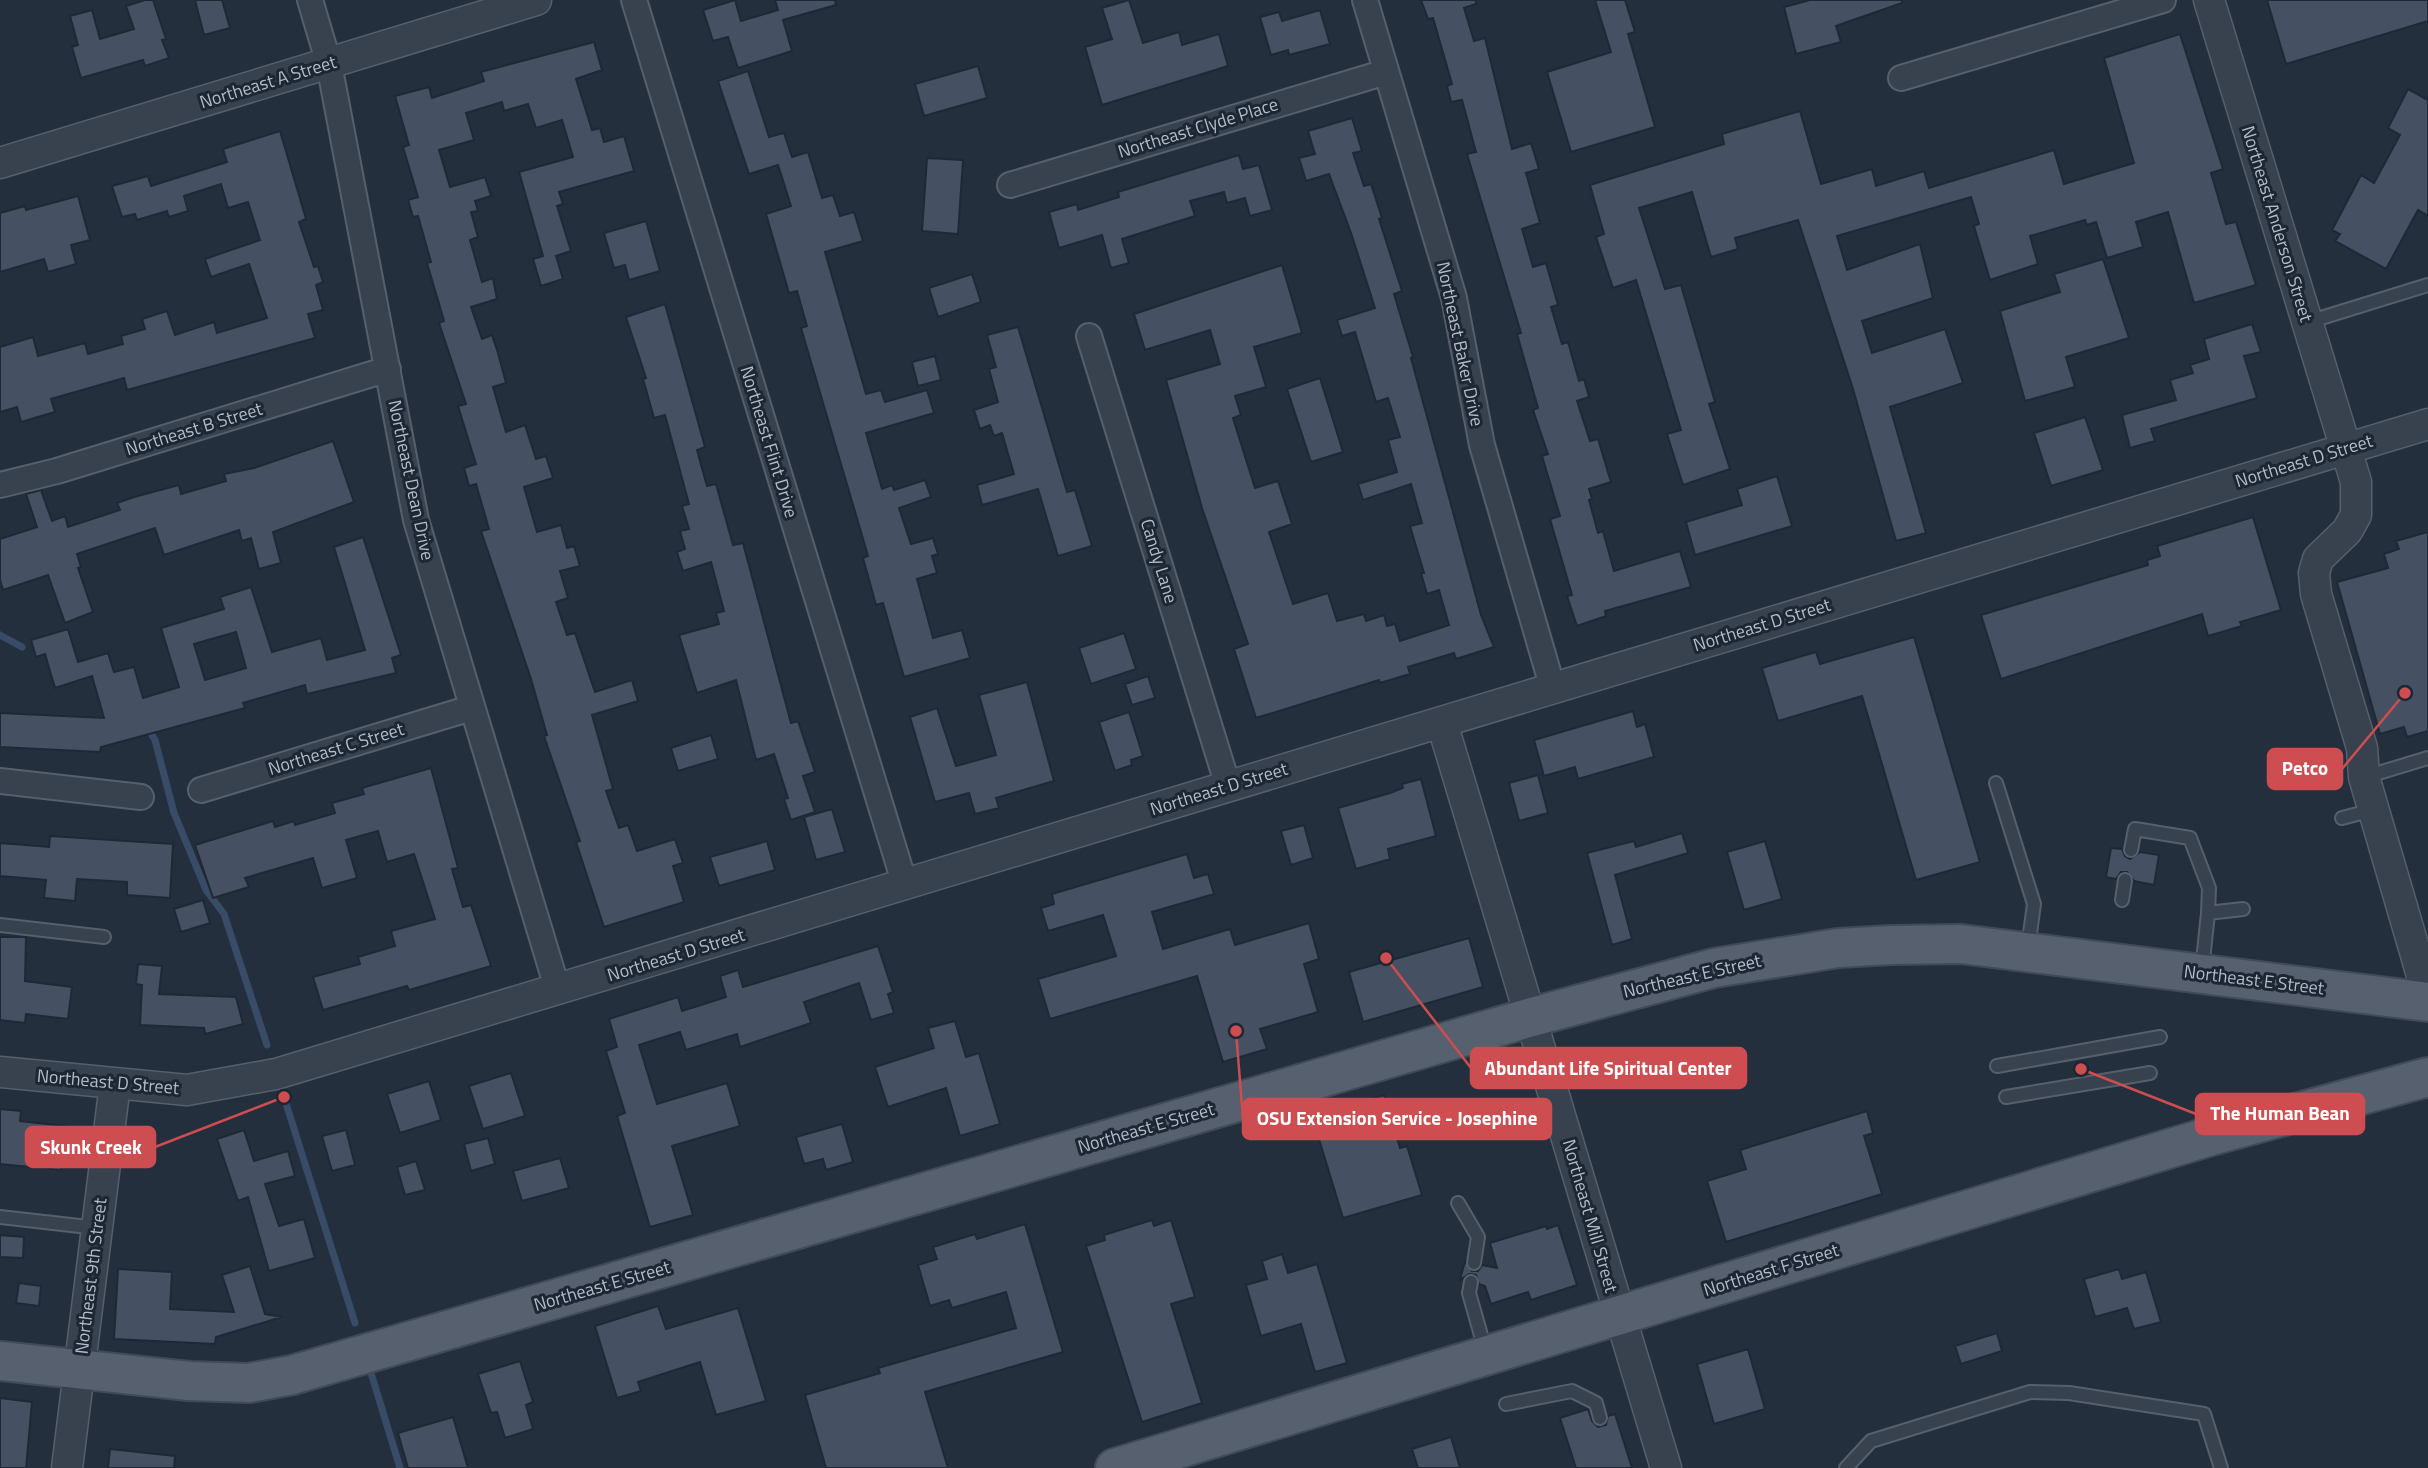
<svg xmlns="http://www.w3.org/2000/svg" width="2428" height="1468" viewBox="0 0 2428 1468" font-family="'Titillium Web',sans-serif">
	<rect width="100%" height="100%" fill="#242f3e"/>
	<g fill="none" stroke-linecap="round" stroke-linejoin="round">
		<path stroke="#394c67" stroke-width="7" d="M0,635L22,647
			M147,727L155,740L174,813L206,890L224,914L267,1045
			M284,1097L355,1323
			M371,1373L400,1468"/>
	</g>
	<path fill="#455162" stroke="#1f2835" stroke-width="2" fill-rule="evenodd" d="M145,0H153L166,39L162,40L169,58L145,66L143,60L81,78L72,47L78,45L70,16L92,10L100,39L134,29L126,6Z
		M195,0H222L230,28L204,35Z
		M735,0L741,21L778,10L775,0H835L836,5L783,20L792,51L738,68L728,37L713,41L703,10Z
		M1129,0L1143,43L1179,32L1182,45L1219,34L1228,66L1102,105L1085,47L1112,39L1102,8Z
		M1421,0H1476V4L1464,8L1474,41L1485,38L1512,149L1531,143L1539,169L1526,173L1540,223L1522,229L1533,267L1546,263L1558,305L1551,307L1562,344L1568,342L1579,381L1584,379L1589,397L1577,401L1590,441L1598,439L1611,482L1589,489L1592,499L1589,500L1598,533L1603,531L1614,571L1680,551L1691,587L1605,611L1606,616L1577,626L1567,596L1572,595L1550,519L1560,516L1542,456L1548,454L1533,410L1538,408L1517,334L1521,333L1467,154L1476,152L1462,100L1451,102L1447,86L1452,84L1433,18L1428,19Z
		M1595,0H1625L1635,32L1628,34L1655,127L1571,152L1547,72L1611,52Z
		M1810,0H1902V3L1836,26L1841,42L1796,54L1784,7Z
		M2267,0H2428V21L2286,64Z
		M1320,10L1330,44L1289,55L1288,50L1271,55L1260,17L1279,12L1282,21Z
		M2180,34L2223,169L2211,173L2226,224L2236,222L2256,285L2194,303L2168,212L2136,222L2143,247L2107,258L2096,222L2087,225L2085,220L2030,236L2038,264L1990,280L1974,226L1979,224L1971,197L1837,236L1847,270L1920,244L1933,298L1862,321L1872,353L1945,329L1963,383L1890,407L1926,533L1896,541L1853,389L1798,220L1735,238L1738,249L1711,257L1692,192L1639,208L1665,289L1681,285L1715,402L1709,404L1730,469L1683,485L1667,434L1681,430L1636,280L1613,288L1596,237L1604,234L1590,185L1724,144L1722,134L1800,111L1821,184L1872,169L1876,186L1924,171L1929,188L2054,150L2064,184L2134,163L2104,58Z
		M594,42L602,70L576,79L592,130L600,128L604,142L624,136L634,171L559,192L563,204L557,206L571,251L556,256L563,279L541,286L533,259L543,256L519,172L573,157L562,120L536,128L528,104L504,111L502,102L466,113L474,140L439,150L450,187L485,177L491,196L475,201L478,211L471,212L478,237L470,240L482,282L493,278L497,299L471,307L482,339L492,335L498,353L506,383L493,387L506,432L525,425L536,459L546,456L553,478L524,487L537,532L561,525L567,548L574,546L580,566L560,571L568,598L556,602L567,635L575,633L595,692L632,680L638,701L592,715L613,789L606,791L619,828L628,825L637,851L675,839L683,863L673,866L684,902L604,927L576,842L580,841L544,736L547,735L531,679L481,531L489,529L476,484L469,486L464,468L476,464L458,406L466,404L439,323L444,321L427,263L431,262L418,216L413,217L408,200L418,197L403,147L409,145L395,96L429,87L432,98L484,81L481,72Z
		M978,66L987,98L924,116L915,84Z
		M748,71L769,137L784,133L792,157L808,152L822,198L833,195L840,216L854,212L863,241L825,252L866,394L881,390L885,402L927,390L934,413L866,433L882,489L892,485L894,490L925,480L931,497L899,508L911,544L933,538L938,554L932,556L937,573L917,579L933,638L962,630L970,658L904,677L883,603L876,605L863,558L868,556L801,328L807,326L797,291L789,293L766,214L791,206L778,165L749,174L718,81Z
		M2408,89L2428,100V216L2418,210L2386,269L2335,241L2340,234L2332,230L2361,175L2374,183L2400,135L2388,128Z
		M1352,118L1362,151L1353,153L1364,186L1371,184L1382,218L1379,219L1402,291L1394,294L1413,357L1411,358L1481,615L1494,647L1456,659L1454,653L1408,667L1410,674L1380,683L1379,680L1256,718L1234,649L1248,644L1202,508L1166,380L1220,364L1210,330L1145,350L1134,314L1282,265L1302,333L1254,347L1266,387L1235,396L1241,415L1233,418L1255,488L1278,481L1292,524L1269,532L1293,604L1328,593L1337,621L1364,614L1366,621L1384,615L1387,626L1395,624L1400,641L1449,625L1439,590L1427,594L1421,573H1424L1410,526L1422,523L1411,484L1363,500L1358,484L1397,472L1388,440L1400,437L1388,398L1376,402L1355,332L1342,336L1337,320L1375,308L1351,233L1329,174L1306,181L1299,158L1315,154L1308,131Z
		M280,131L306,219L299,222L314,267L318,266L323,282L316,285L323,310L308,314L315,338L127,390L124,378L51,399L55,412L21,422L17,407L0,412V347L33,337L38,356L85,343L88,354L123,344L121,336L145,329L142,319L167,311L175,335L214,322L217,333L267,318L249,264L211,277L205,259L260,240L248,202L228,208L221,184L184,196L188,211L169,217L167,211L137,220L135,214L122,217L112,186L148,176L151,186L227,162L223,149Z
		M1239,155L1243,169L1259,165L1272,210L1250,216L1245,198L1227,203L1224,192L1190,201L1195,216L1122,239L1129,263L1111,268L1102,235L1059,248L1049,212L1077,204L1078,210L1119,197L1118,192Z
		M927,158L963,160L958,234L922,231Z
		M78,196L90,240L71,245L76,264L48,272L44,259L0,272V213L25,206L26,210Z
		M646,221L660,271L629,280L625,265L614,268L604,233Z
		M2103,259L2129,338L2066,357L2075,387L2025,401L2000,311L2060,292L2054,274Z
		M972,274L981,302L938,317L929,288Z
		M665,304L705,447L697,450L707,486L716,484L733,545L743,543L791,723L798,721L815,772L803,776L815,812L791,820L784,799L788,798L774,754L756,760L736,680L697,693L679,635L719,624L716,613L724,611L711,562L683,571L677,552L685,549L680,531L689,529L682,506L689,504L665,415L654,418L643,379L646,378L626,317Z
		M2252,324L2261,352L2244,356L2257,398L2151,429L2155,441L2130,448L2122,415L2176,400L2170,380L2193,373L2190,365L2209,359L2204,339Z
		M1018,327L1067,492L1075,490L1092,546L1058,556L1038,489L982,505L977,485L1014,474L1002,433L994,436L990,425L980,429L974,410L998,402L989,369L996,367L987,335Z
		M935,356L941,380L918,386L912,362Z
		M1320,378L1343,452L1311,462L1287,389Z
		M2085,417L2103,470L2051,486L2034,433Z
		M333,441L354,502L273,532L281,563L259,569L251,538L242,541L239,530L164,555L155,528L77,554L81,567L78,568L93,612L65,623L48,575L3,590L0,580V539L37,527L26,494L41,490L52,521L65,516L68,527L120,510L117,503L134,497L179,485L181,494L226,481L224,474L254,468Z
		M1777,476L1792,526L1695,555L1686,522L1742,505L1737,489Z
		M2253,517L2281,610L2240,622L2242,626L2208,636L2202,614L2001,679L1981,615L2148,565L2147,560L2160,556L2157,546Z
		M2428,532V731L2407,737L2404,727L2380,734L2337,582L2388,568L2384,554L2399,549L2396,541Z
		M363,537L401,655L392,658L396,673L307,694L305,685L243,703L245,708L101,747L100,752L0,747V713L104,718L92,676L55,688L45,654L36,657L31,640L68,629L78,662L108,653L114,672L134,667L143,698L179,687L161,628L224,609L220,597L251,587L272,652L321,638L327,660L365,650L334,547ZM236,632L246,668L205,680L194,644Z
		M1124,633L1136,669L1091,684L1079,648Z
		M1914,637L1980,862L1916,880L1862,696L1778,721L1762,668L1816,652L1820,664Z
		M1148,676L1155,698L1132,705L1125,684Z
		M1027,682L1054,781L996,798L999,808L975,814L969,793L935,802L910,717L937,708L956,766L996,755L979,695Z
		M1633,711L1637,727L1645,724L1654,757L1578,779L1575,767L1544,776L1534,740Z
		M1129,712L1143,756L1131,760L1132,765L1115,771L1099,722Z
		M711,735L718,759L678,771L671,748Z
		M431,768L458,868L452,869L463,907L471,905L491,966L409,990L407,986L323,1010L313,977L360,964L358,957L395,946L391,931L435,919L414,854L387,862L378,831L346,840L357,878L322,888L313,858L245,878L249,887L213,898L195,845L273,821L275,827L294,821L295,825L335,813L332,803L364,794L362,788Z
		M1538,775L1548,813L1519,821L1509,783Z
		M1421,779L1436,836L1388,849L1390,859L1356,869L1338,808L1390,793L1403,788L1402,784Z
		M832,809L845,852L816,860L804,817Z
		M1304,825L1313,858L1291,865L1281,831Z
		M1682,833L1688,853L1615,875L1632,939L1612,945L1587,853L1634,841L1636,847Z
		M50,836L173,844L170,898L127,895V882L77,879L75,901L44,898L46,880L0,876V843L49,847Z
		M767,841L775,870L719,886L710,857Z
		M1765,841L1782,899L1744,910L1727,852Z
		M2111,848L2122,849L2125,856L2130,859L2140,852L2159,855L2154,885L2134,881L2127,872H2121L2116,879L2106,877Z
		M1187,854L1194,878L1208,874L1214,894L1152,912L1163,949L1230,929L1235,945L1309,923L1319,959L1304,964L1318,1012L1260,1029L1267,1049L1223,1062L1197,976L1050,1019L1038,979L1116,956L1103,915L1048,931L1041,908L1054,904L1052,894Z
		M203,900L210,923L181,932L174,909Z
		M0,937H26L25,981L72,987L68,1019L26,1014L25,1023L0,1020Z
		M1469,938L1483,987L1363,1022L1349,972Z
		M878,946L893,992L888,994L894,1013L871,1020L859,983L804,1002L811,1023L740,1047L737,1034L686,1050L680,1032L639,1045L657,1104L727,1083L740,1126L672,1146L693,1215L650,1227L617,1116L625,1113L606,1051L617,1047L609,1019L678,997L682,1011L726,997L720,976L738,970L743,987Z
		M138,964L162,966L159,994L236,997L243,1024L205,1034L204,1028L140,1025L142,985L136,984Z
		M955,1021L966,1057L979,1053L1000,1124L960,1136L946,1088L888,1107L875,1067L934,1048L928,1028Z
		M511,1073L525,1116L483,1129L469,1086Z
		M429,1081L441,1120L400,1133L387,1094Z
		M1384,1095L1400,1148L1407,1146L1422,1195L1343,1218L1312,1116Z
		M0,1109L21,1111L20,1121L66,1126L61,1170L0,1164Z
		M1867,1111L1873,1133L1864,1136L1882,1194L1726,1242L1707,1181L1746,1169L1740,1150Z
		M842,1124L853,1162L826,1170L823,1159L804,1164L796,1137Z
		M244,1130L254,1161L288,1151L295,1176L265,1184L279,1226L304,1219L315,1258L269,1271L248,1197L238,1201L217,1139Z
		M346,1130L355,1165L332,1171L322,1136Z
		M488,1138L495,1164L471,1171L464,1144Z
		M560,1158L569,1188L522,1201L513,1171Z
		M416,1161L425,1190L405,1195L397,1167Z
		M1152,1220L1154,1226L1171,1220L1195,1297L1171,1304L1202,1403L1142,1422L1086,1246L1105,1240L1104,1235Z
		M1025,1224L1063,1352L925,1392L948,1468H826L805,1395L880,1373L878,1368L1016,1328L1006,1292L952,1308L949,1300L930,1306L918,1265L937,1259L933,1247L975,1234L977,1239Z
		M1558,1225L1577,1285L1531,1300L1528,1292L1491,1304L1485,1286L1479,1284L1476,1275L1469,1274L1460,1280L1465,1261L1472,1271H1478L1482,1265L1497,1268L1490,1243L1546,1226L1547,1229Z
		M0,1235L24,1237L23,1258L0,1257Z
		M1282,1254L1288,1273L1317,1264L1347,1363L1315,1372L1301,1324L1261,1336L1246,1285L1267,1279L1262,1261Z
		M250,1266L265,1314L282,1317L216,1337L215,1344L114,1339L118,1269L172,1272L170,1309L234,1312L222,1275Z
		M2119,1269L2122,1279L2146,1272L2161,1322L2134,1329L2127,1308L2095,1317L2084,1279Z
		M19,1283L41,1286L39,1306L16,1303Z
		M658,1306L666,1329L738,1308L766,1401L716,1415L700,1362L638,1382L641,1391L617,1398L595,1326Z
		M1997,1333L2002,1351L1961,1364L1955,1346Z
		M1748,1349L1765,1409L1714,1424L1697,1364Z
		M520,1361L533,1402L526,1405L533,1429L505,1438L497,1412L491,1413L478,1374Z
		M0,1398L32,1402L26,1468H0Z
		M1588,1409L1592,1421L1598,1427L1606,1425L1608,1416L1615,1414L1632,1468H1576L1560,1418Z
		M453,1417L468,1468H408L398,1433Z
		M1451,1437L1460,1468H1418L1412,1449Z
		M110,1449L175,1456L174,1468H108Z"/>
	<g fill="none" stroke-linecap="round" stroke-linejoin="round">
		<defs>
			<path id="service" d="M2308,322L2428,285
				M2365,777L2428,758
				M1996,783L2034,904L2028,948
				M2342,818L2373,810
				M2131,850L2135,829L2190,838L2209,888L2208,913
				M2122,900L2125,880
				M0,925L104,937
				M2202,970L2208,913L2243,909
				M1997,1066L2160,1037
				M2006,1097L2150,1073
				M1458,1203L1478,1237L1474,1263
				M0,1217L97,1228
				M1471,1282L1469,1293L1486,1353
				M1506,1404L1572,1391L1596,1403L1600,1418
				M1846,1468L1871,1441L2030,1392L2069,1393L2204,1414L2221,1468"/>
			<path id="minor" d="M310,0L329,64L416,520L558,991
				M634,0L905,885
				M1365,0L1454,298L1482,445L1553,689
				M1901,78L2163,0
				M1010,185L1386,72
				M1089,336L1228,786
				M0,485L57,471L388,369
				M0,781L141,797
				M201,790L471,708"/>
			<path id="tertiary" d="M2209,0L2356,482V515L2347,531L2318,559L2314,573L2316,594L2362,748L2364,777L2428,996
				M0,163L536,0
				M1442,723L1666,1468
				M0,1072L187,1090L276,1074L2428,424
				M67,1468L115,1084"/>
			<path id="primary" d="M0,1361L189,1381L249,1383L292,1375L1532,1017L1714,968L1838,948L1891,945L1961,944L2428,1002
				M1115,1468L2211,1136L2428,1077"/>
		</defs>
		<use href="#service" stroke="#565f6c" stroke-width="16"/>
		<use href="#minor" stroke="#565f6c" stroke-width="28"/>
		<use href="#tertiary" stroke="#565f6c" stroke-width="33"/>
		<use href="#primary" stroke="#414a57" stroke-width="42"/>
		<use href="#service" stroke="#38414e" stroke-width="12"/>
		<use href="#minor" stroke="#38414e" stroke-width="24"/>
		<use href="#tertiary" stroke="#38414e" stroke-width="30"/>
		<use href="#primary" stroke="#56606e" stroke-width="38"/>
	</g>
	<g text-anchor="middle" stroke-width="6" stroke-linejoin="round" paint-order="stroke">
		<g font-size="18" fill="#b4bcc9" stroke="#1d2633">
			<text transform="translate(268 82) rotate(-17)" y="6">Northeast A Street</text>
			<text transform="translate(1198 128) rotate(-17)" y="6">Northeast Clyde Place</text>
			<text transform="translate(2277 224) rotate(73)" y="6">Northeast Anderson Street</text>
			<text transform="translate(1460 344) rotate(78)" y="6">Northeast Baker Drive</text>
			<text transform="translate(194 429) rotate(-17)" y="6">Northeast B Street</text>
			<text transform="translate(769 442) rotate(73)" y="6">Northeast Flint Drive</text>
			<text transform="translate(2304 461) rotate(-17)" y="6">Northeast D Street</text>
			<text transform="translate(411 480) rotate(78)" y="6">Northeast Dean Drive</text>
			<text transform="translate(1159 561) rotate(73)" y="6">Candy Lane</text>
			<text transform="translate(1762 625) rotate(-17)" y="6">Northeast D Street</text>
			<text transform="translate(336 749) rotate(-17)" y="6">Northeast C Street</text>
			<text transform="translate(1219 789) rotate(-17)" y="6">Northeast D Street</text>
			<text transform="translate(676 955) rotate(-17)" y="6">Northeast D Street</text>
			<text transform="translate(1692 976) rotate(-13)" y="6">Northeast E Street</text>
			<text transform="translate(2254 980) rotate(7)" y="6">Northeast E Street</text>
			<text transform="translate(108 1082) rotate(5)" y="6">Northeast D Street</text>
			<text transform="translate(1146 1128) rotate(-16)" y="6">Northeast E Street</text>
			<text transform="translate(1590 1216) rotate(74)" y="6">Northeast Mill Street</text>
			<text transform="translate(1771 1270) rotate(-17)" y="6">Northeast F Street</text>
			<text transform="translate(91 1276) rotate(-83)" y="6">Northeast 9th Street</text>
			<text transform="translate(602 1286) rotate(-16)" y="6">Northeast E Street</text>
		</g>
	</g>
	<path fill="none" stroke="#ce4d50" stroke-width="2.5" d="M2405 693L2342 769M1386 958L1471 1068M2081 1069L2196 1114M1236 1031L1243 1119M284 1097L155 1147"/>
	<g fill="#ce4d50" stroke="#1d2633" stroke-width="2.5">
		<circle cx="2405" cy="693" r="7"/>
		<circle cx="1386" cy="958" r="7"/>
		<circle cx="2081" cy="1069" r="7"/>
		<circle cx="1236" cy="1031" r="7"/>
		<circle cx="284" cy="1097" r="7"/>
	</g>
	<g fill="#ce4d50" stroke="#ce4d50" stroke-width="2.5">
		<rect x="2268" y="749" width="74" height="40" rx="7"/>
		<rect x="1471" y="1048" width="275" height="40" rx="7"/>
		<rect x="2196" y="1094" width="168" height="40" rx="7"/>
		<rect x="1243" y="1099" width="308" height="40" rx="7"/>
		<rect x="26" y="1127" width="129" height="40" rx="7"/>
	</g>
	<g font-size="19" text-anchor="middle" font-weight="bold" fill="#fff">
		<text x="2305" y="775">Petco</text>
		<text x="1608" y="1075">Abundant Life Spiritual Center</text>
		<text x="2280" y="1120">The Human Bean</text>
		<text x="1397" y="1125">OSU Extension Service - Josephine</text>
		<text x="91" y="1154">Skunk Creek</text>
	</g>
</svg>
